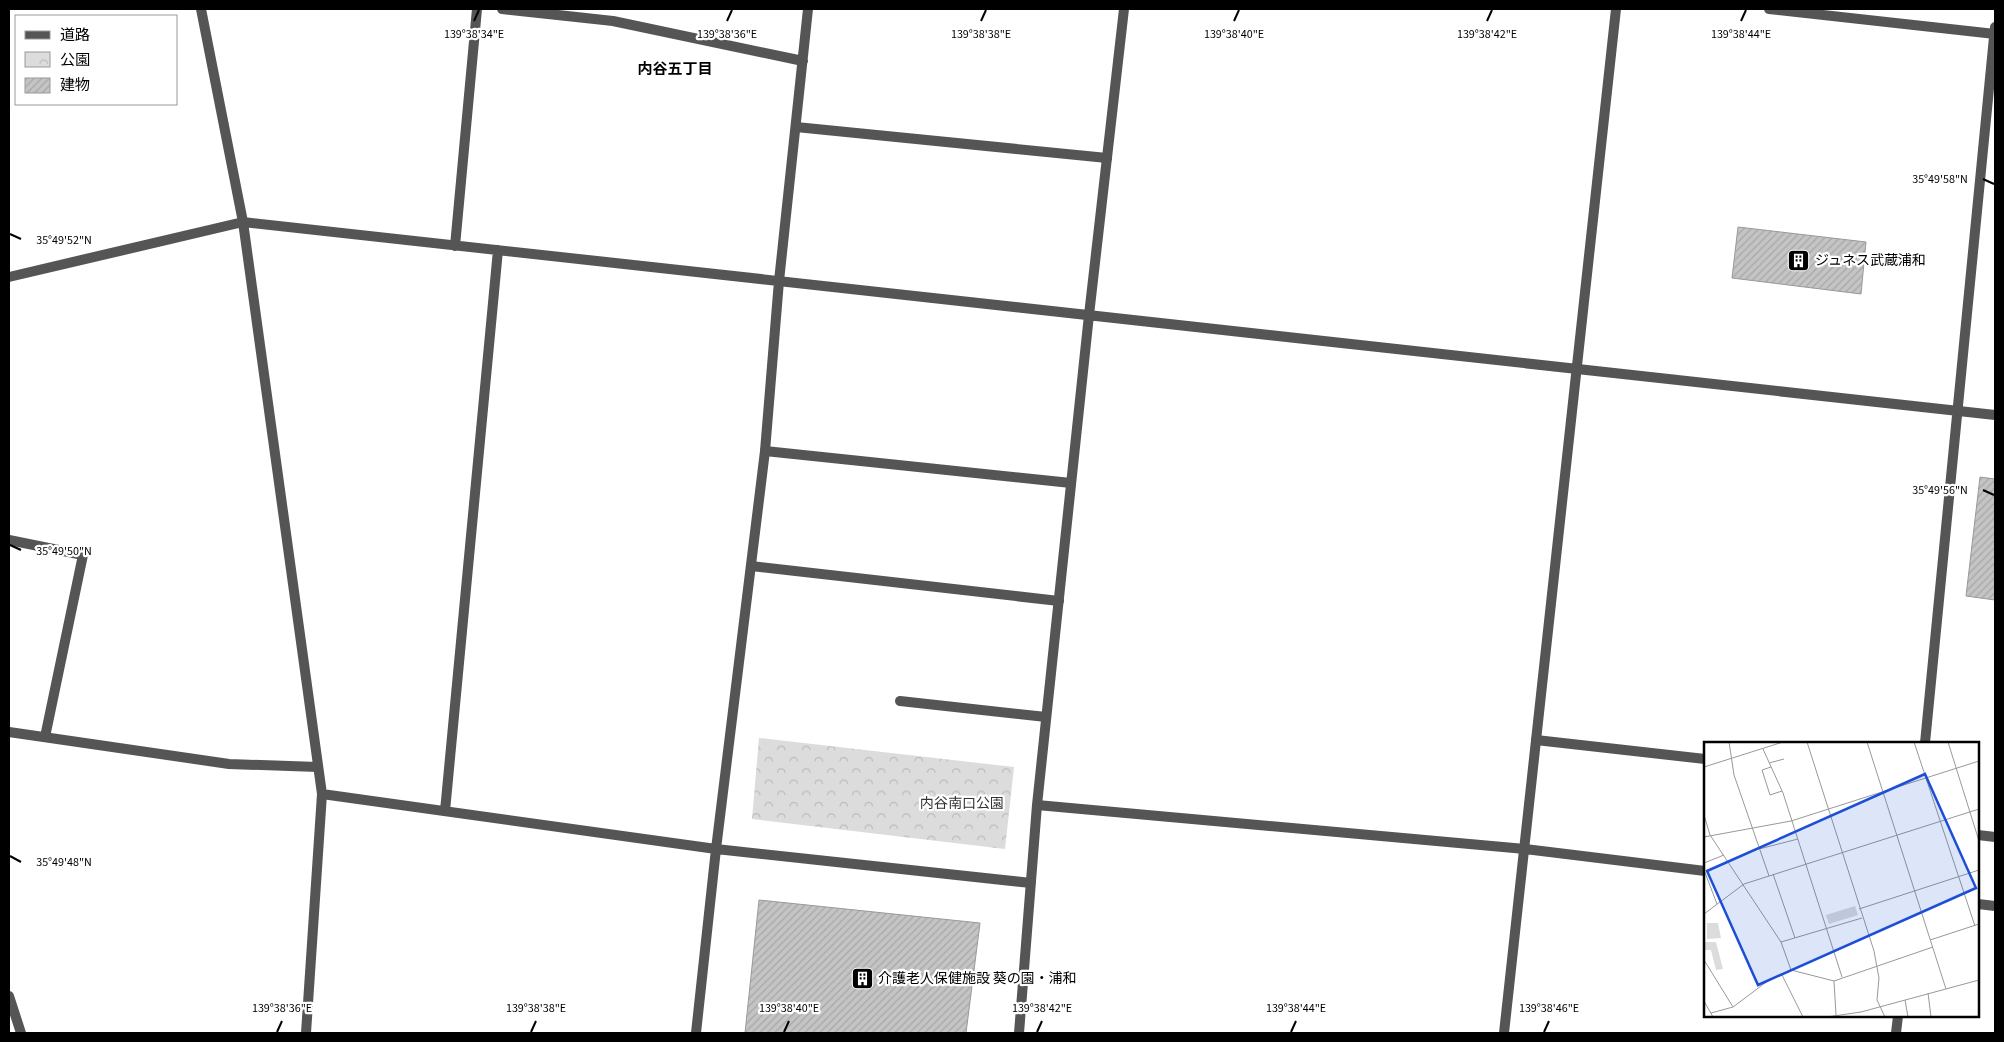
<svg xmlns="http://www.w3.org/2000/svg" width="2004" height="1042" viewBox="0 0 2004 1042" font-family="'Source Sans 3','Noto Sans JP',sans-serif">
	<defs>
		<pattern id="park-crowns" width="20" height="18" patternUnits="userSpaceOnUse" patternTransform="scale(1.25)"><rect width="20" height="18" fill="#dcdcdc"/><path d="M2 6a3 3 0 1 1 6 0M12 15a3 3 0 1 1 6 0" fill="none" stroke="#bbb"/></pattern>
		<pattern id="building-hatch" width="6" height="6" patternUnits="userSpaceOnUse" patternTransform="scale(1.25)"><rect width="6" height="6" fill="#c4c4c4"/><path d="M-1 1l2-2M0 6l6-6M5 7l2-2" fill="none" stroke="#a7a7a7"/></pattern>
	</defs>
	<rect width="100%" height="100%" fill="#fff"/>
	<path fill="url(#park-crowns)" d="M759,738L1014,767L1005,849L752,819Z"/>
	<path fill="url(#building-hatch)" stroke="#999" d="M1738,227L1866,242L1861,294L1732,278Z
		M1980,477L1995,479V600L1966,596Z
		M759,900L980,923L966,1033H745Z"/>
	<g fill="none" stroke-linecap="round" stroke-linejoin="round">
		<path stroke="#555" stroke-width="10" d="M796,127L1107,158
			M765,451L1071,483
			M9,540L83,555L45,737
			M751,566L1059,601
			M900,701L1046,717
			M9,732L229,764L318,767
			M1536,740L1705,759
			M1978,835L1995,837
			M9,996L21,1033"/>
		<path stroke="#555" stroke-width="10" d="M201,9L243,222L322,794L306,1033
			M502,9L613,21L803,61
			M1769,9L1995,34
			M455,246L477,9
			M9,277L243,222L1995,415
			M1925,743L1995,27
			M322,794L716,849L1031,883
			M1037,805L1525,849L1705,871
			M445,811L498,250
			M1978,904L1995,906
			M696,1033L716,849L765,451L779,281L808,9
			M1019,1033L1037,805L1089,315L1124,9
			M1504,1033L1616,9
			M1896,1033L1898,1016"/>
	</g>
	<path fill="none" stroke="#000" stroke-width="2" d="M474,21L479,10M727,21L732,10M981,21L986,10M1234,21L1239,10M1487,21L1492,10M1741,21L1746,10M1983,179L1994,184M10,234L21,239M1983,490L1994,495M10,545L21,550M10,856L21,862M277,1032L282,1021M531,1032L536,1021M784,1032L789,1021M1037,1032L1042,1021M1291,1032L1296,1021M1544,1032L1549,1021"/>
	<defs>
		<symbol id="building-square" viewBox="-11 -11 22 22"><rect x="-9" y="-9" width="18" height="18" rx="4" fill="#000" stroke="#fff"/><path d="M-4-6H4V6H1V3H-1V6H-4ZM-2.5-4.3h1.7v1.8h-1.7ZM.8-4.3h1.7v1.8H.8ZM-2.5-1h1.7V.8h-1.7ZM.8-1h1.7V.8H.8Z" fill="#fff"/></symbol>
	</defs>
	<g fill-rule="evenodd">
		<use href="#building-square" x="1786" y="248" width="25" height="25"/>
		<use href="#building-square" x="850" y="966" width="25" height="25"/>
	</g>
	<g text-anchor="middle" stroke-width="4.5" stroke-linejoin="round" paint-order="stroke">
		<g font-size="14" fill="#000" stroke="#fff" text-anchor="start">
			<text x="1815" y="265">ジュネス武蔵浦和</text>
			<text x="878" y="983">介護老人保健施設 葵の園・浦和</text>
		</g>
		<g font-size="14" fill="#333" stroke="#fff">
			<text x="962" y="808">内谷南口公園</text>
		</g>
		<g font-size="15" font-weight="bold" fill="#000" stroke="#fff">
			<text x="675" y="74">内谷五丁目</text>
		</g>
	</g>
	<g transform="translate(1704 742)">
		<rect width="275" height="275" fill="#fff"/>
		<path d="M14,181L17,196L3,197V181ZM0,200H12L19,227L12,228L7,208H0Z" fill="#dcdcdc"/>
		<path d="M151,164L154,173L125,182L122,173Z" fill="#dcdcdc"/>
		<path fill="none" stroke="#999" stroke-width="1" d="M25,0L30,33L65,134M103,0L170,209L175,236L173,258L181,275M163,0L242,247M210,0L271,184M244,0L275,99M59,7L79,51L138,235M65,21L80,17M0,25L79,0M67,25L58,28L66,53L78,49M0,73L6,93L77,200L87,228M0,95L87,79L275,19M55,107L94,97M0,121L20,113M0,128L13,162M69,132L91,196M155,167L275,128M0,172L40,142L275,67M226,198L275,182M77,200L158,176M0,218L29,265M77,231L99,275M130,239L229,205M224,251L227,275M201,258L204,275M0,259L9,275M7,271L29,265L65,238L87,228L130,239L132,273M123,275L157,270L275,238"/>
		<path fill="#1d4ed8" fill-opacity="0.15" stroke="#1d4ed8" stroke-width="2.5" d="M221,32L272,146L54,243L3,129Z"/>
		<rect width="275" height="275" fill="none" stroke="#000" stroke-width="2.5"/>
	</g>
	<g font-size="12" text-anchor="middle" fill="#000" stroke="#fff" stroke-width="4.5" stroke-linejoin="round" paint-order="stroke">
		<text x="981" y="38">139°38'38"E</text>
		<text x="1234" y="38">139°38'40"E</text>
		<text x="474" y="38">139°38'34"E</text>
		<text x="727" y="38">139°38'36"E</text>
		<text x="1487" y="38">139°38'42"E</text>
		<text x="1741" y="38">139°38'44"E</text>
		<text x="1940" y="183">35°49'58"N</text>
		<text x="64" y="244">35°49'52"N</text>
		<text x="1940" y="494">35°49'56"N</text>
		<text x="64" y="555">35°49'50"N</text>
		<text x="64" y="866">35°49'48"N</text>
		<text x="282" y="1012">139°38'36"E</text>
		<text x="536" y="1012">139°38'38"E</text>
		<text x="789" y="1012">139°38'40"E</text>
		<text x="1042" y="1012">139°38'42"E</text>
		<text x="1296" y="1012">139°38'44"E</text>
		<text x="1549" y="1012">139°38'46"E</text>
	</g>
	<rect width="2004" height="1042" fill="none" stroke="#000000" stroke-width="20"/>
	<rect x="15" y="15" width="162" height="90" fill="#ffffff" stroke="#999999"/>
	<rect x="25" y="31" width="25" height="8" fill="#555555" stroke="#999999"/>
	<text x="60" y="40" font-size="15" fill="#000000">道路</text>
	<rect x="25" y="52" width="25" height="15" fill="url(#park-crowns)" stroke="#999999"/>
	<text x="60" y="65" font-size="15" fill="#000000">公園</text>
	<rect x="25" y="78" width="25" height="15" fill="url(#building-hatch)" stroke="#999999"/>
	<text x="60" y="90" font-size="15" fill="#000000">建物</text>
</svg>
